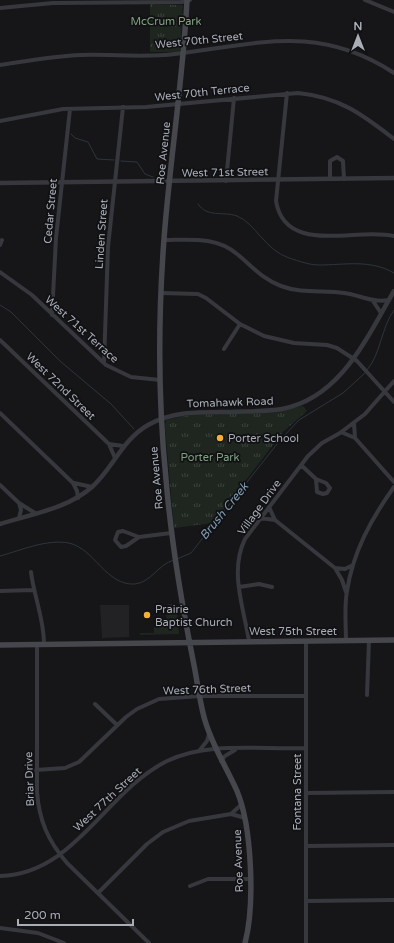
<svg xmlns="http://www.w3.org/2000/svg" width="394" height="943" viewBox="0 0 394 943" font-family="'Varela Round',sans-serif">
	<defs>
		<pattern id="park-tufts" width="24" height="20" patternUnits="userSpaceOnUse"><rect width="24" height="20" fill="#1e261f"/><path d="M3 7l-1-3M5 7V3M7 7l1-3M15 17l-1-3M17 17v-4M19 17l1-3" fill="none" stroke="#3c433d"/></pattern>
	</defs>
	<rect width="100%" height="100%" fill="#161618"/>
	<path fill="#222225" d="M100,605H129V637L102,638Z"/>
	<path fill="#1e261f" d="M166,604H176L179,634L140,635V633H154V627H168L166,615H169V605Z"/>
	<path fill="url(#park-tufts)" d="M150,4L183,5L180,50L178,52H150Z
		M303,406L307,411L283,432L213,523L174,528L165,426L166,420L190,415L271,413Z"/>
	<g fill="none" stroke-linecap="round" stroke-linejoin="round">
		<path stroke="#2c353c" stroke-width="1" d="M71,134L75,138L88,142L97,159L114,160
			M121,161L137,162L145,174L153,177
			M198,204C207,218 223,211 237,216C255,223 265,250 289,258C299,261 309,265 319,265C345,265 370,259 394,273
			M0,305L11,312L60,361L111,404L134,429
			M367,370C381,354 381,328 394,310
			M0,556C22,550 46,539 69,543C95,549 106,586 135,584C152,582 158,564 174,560
			M177,559L191,553L281,439L299,420L343,393L365,373"/>
		<path stroke="#37383d" stroke-width="4" d="M365,0L394,12
			M0,8L53,3L182,2L190,0
			M0,65C27,61 54,56 81,55C112,54 144,58 175,54C258,44 318,23 394,73
			M287,93L276,201C285,256 357,227 394,236
			M0,121L63,109L146,107L298,93C339,97 362,114 394,139
			M330,179V161L337,157L343,161L344,179
			M226,181L234,98
			M164,240C189,240 216,236 237,254C252,266 262,279 281,286C302,294 323,290 344,293C360,295 372,303 389,300
			M0,245L2,240
			M0,272L32,295L106,365L131,377L160,380
			M161,293L198,294L206,298L240,324L264,336L294,343L327,345L337,348L357,361L394,402
			M373,301L381,313
			M52,315L56,238L70,109
			M0,340L109,444L115,458
			M224,349L240,324
			M104,363L108,247L123,107
			M0,413L73,483L77,491L78,498
			M354,423L355,438L394,482
			M341,432L355,438
			M109,444L123,446
			M301,465L316,479L326,483L330,488L327,493L323,494L317,492L316,479
			M74,483L92,487
			M0,485L19,503L35,513
			M269,507L275,520L335,568L342,580L346,592
			M19,518L21,510L19,503
			M260,518L275,520
			M139,537L123,531L118,532L115,540L121,547L126,546L139,537L171,533
			M335,568L345,569L353,565
			M31,572C34,597 44,618 44,644
			M239,587L259,584L272,587
			M0,591L34,590
			M249,641C244,609 229,571 245,539L308,456L322,443L340,433L365,414L394,381
			M346,641C346,625 344,607 347,591C353,552 371,519 394,487
			M306,642V943
			M37,644V792C39,820 48,841 67,863L149,943
			M367,695L369,640
			M95,704L117,725
			M199,751L207,741L209,734
			M221,761L225,756L235,750
			M36,770L65,768L79,762L126,717L137,709L159,699L200,696H305
			M306,793L394,792
			M231,814L242,804
			M306,846L394,845
			M0,876C75,874 105,792 167,761C209,741 260,750 306,748
			M190,886L208,879H249
			M98,893L147,844L163,832L189,821L231,814L245,818
			M306,901L394,900
			M0,928L38,933L64,943"/>
		<path stroke="#37383d" stroke-width="4.5" d="M0,183L394,178
			M0,524C31,514 67,509 92,487C113,468 122,440 148,425C173,411 200,412 228,412C246,411 264,412 282,409C341,398 367,337 394,291"/>
		<path stroke="#45474d" stroke-width="5.5" d="M187,0C183,80 170,159 164,239C158,319 158,400 166,479C171,540 181,600 193,660C197,679 199,698 204,717C211,744 226,766 237,791C252,827 255,905 245,943
			M0,645L394,640"/>
	</g>
	<g fill="#f2b134" stroke="#111113" stroke-width="1.5">
		<circle cx="220" cy="438" r="4"/>
		<circle cx="147" cy="615" r="4"/>
	</g>
	<g text-anchor="middle" stroke-width="3.5" stroke-linejoin="round" paint-order="stroke">
		<g font-size="11" fill="#7fa381" stroke="#111113">
			<text x="166" y="25">McCrum Park</text>
			<text x="210" y="461">Porter Park</text>
		</g>
		<g font-size="11" fill="#a8adb8" stroke="#111113">
			<text transform="translate(199 40) rotate(-6)" y="4">West 70th Street</text>
			<text transform="translate(202 92) rotate(-6)" y="4">West 70th Terrace</text>
			<text transform="translate(163 153) rotate(-84)" y="4">Roe Avenue</text>
			<text transform="translate(225 172) rotate(-1)" y="4">West 71st Street</text>
			<text transform="translate(50 211) rotate(-85)" y="4">Cedar Street</text>
			<text transform="translate(101 234) rotate(-86)" y="4">Linden Street</text>
			<text transform="translate(82 329) rotate(42)" y="4">West 71st Terrace</text>
			<text transform="translate(61 386) rotate(44)" y="4">West 72nd Street</text>
			<text transform="translate(230 402) rotate(-2)" y="4">Tomahawk Road</text>
			<text transform="translate(156 478) rotate(-95)" y="4">Roe Avenue</text>
			<text transform="translate(259 507) rotate(-54)" y="4">Village Drive</text>
			<text x="293" y="635">West 75th Street</text>
			<text transform="translate(207 689) rotate(-2)" y="4">West 76th Street</text>
			<text transform="translate(29 779) rotate(-92)" y="4">Briar Drive</text>
			<text transform="translate(297 792) rotate(-90)" y="4">Fontana Street</text>
			<text transform="translate(107 799) rotate(-43)" y="4">West 77th Street</text>
			<text transform="translate(238 861) rotate(-92)" y="4">Roe Avenue</text>
		</g>
		<g font-size="11" fill="#a8adb8" stroke="#111113" text-anchor="start">
			<text x="228" y="442">Porter School</text>
			<text x="155" y="613">Prairie<tspan x="155" dy="13">Baptist Church</tspan></text>
		</g>
		<g font-size="12" font-style="italic" fill="#7f9bb3" stroke="#111113">
			<text transform="translate(224 511) rotate(-51)" y="4">Brush Creek</text>
		</g>
	</g>
	<g transform="translate(358 36)" stroke="#111113" stroke-width="3" paint-order="stroke">
	<path d="M0-3L7 15L0 10L-7 15Z" fill="#a8adb8"/>
	<text y="-6" font-size="11" font-weight="bold" text-anchor="middle" fill="#a8adb8">N</text>
	</g>
	<path d="M18 919v6h115v-6" fill="none" stroke="#a8adb8" stroke-width="2"/>
	<text x="24" y="919" font-size="12" fill="#a8adb8" stroke="#111113" stroke-width="3" paint-order="stroke">200 m</text>
</svg>
